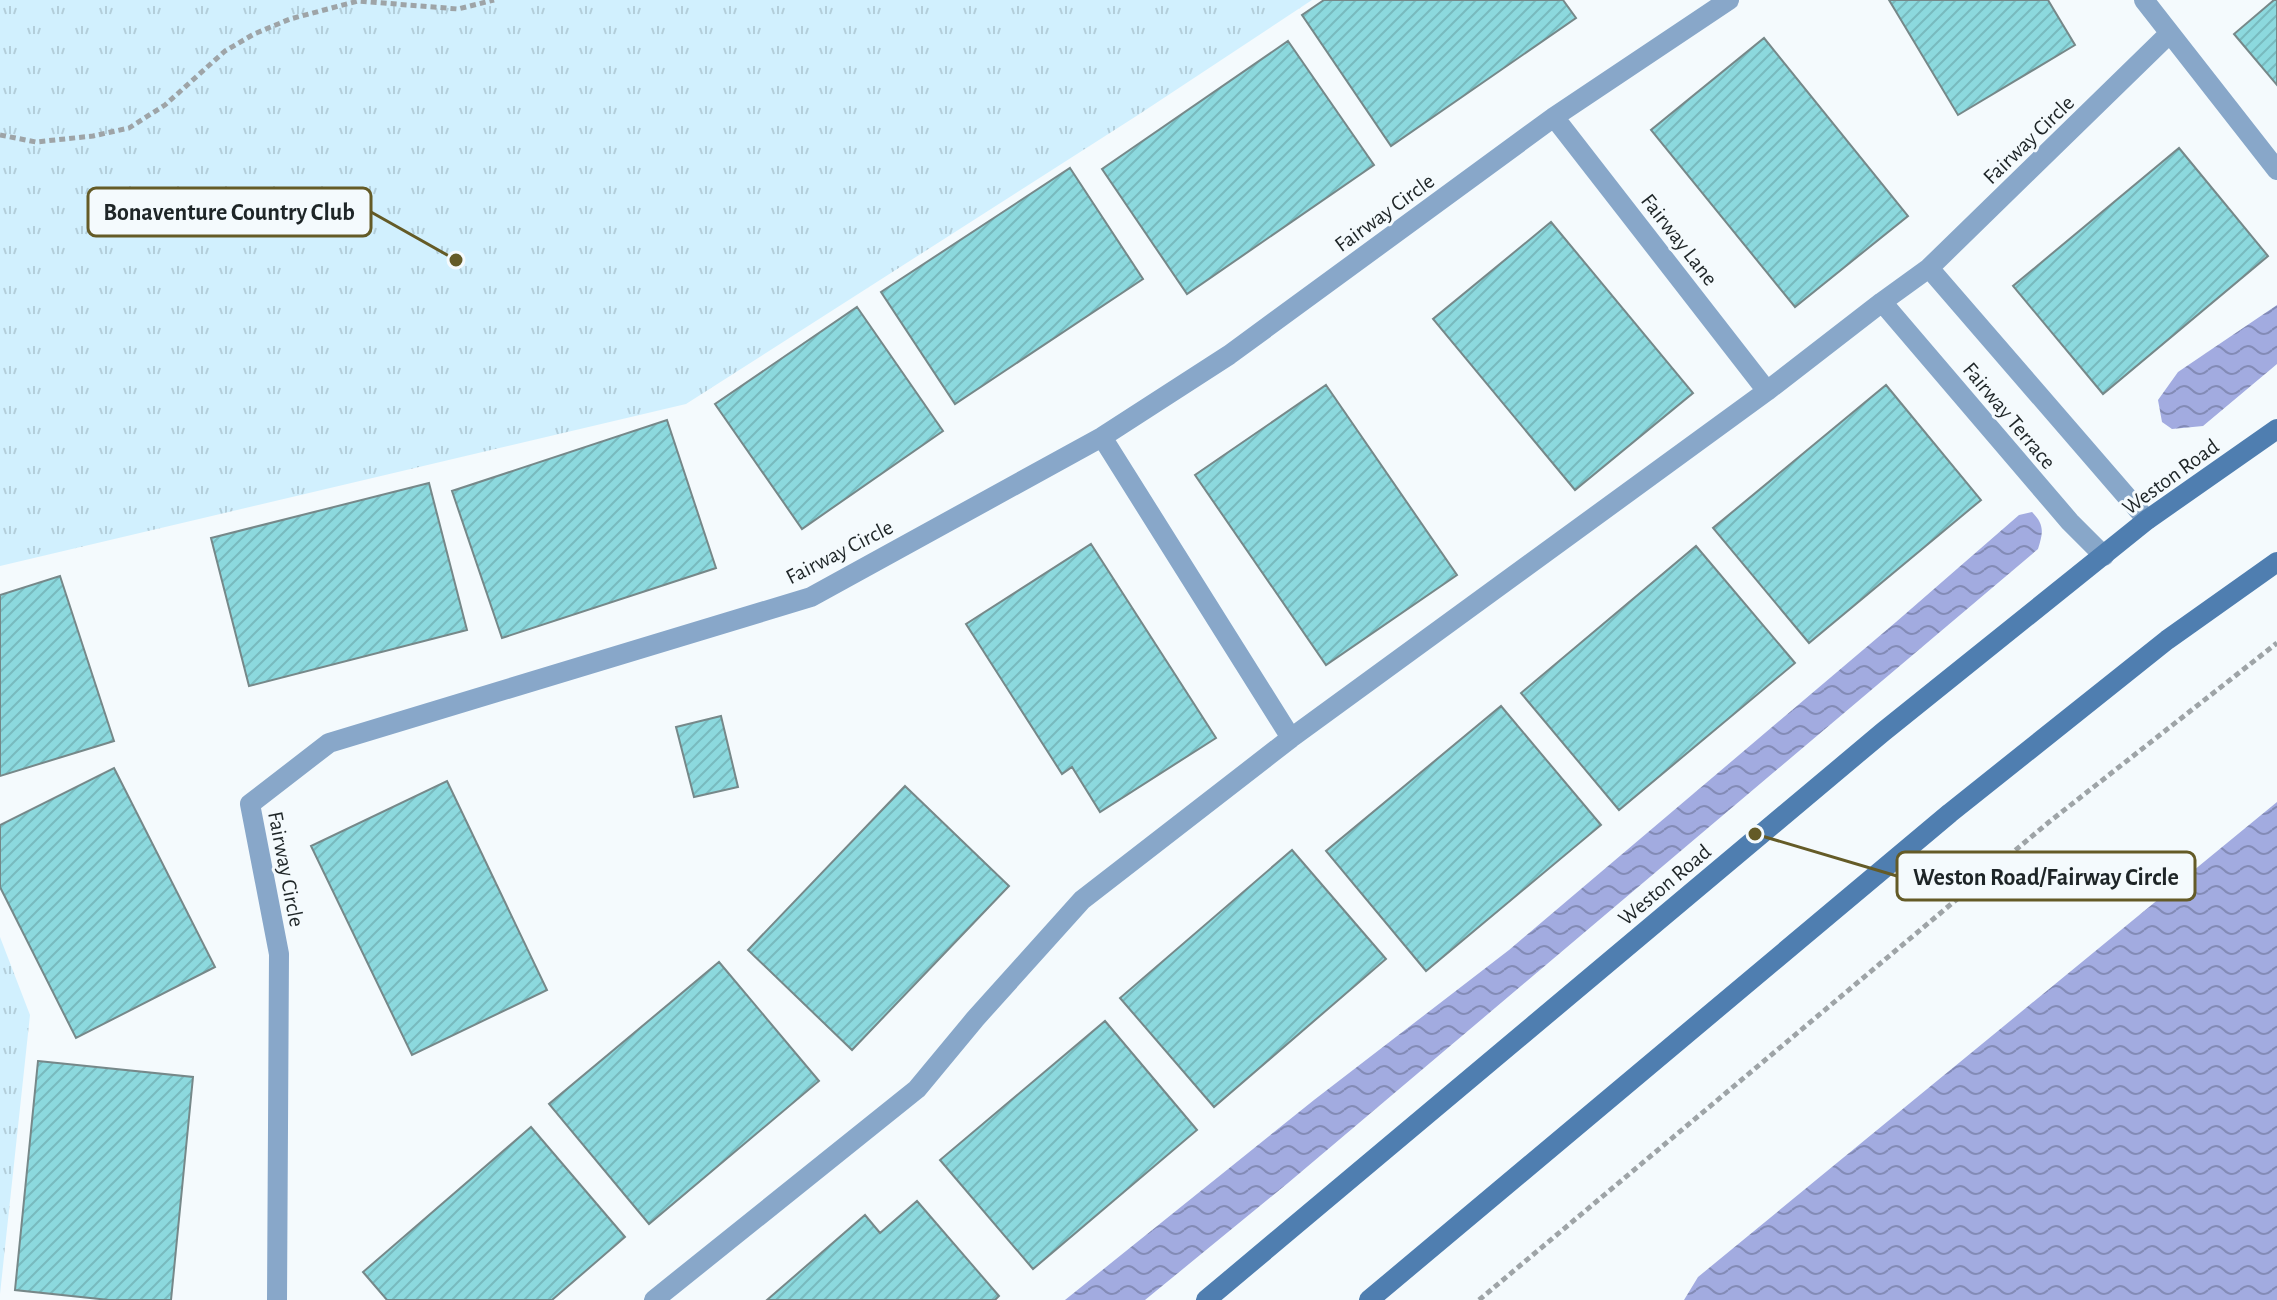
<svg xmlns="http://www.w3.org/2000/svg" width="2277" height="1300" viewBox="0 0 2277 1300" font-family="'Alegreya Sans',sans-serif">
	<defs>
		<pattern id="grass-tufts" width="24" height="20" patternUnits="userSpaceOnUse" patternTransform="scale(2)"><rect width="24" height="20" fill="#d1f0fe"/><path d="M3 7l-1-3M5 7V3M7 7l1-3M15 17l-1-3M17 17v-4M19 17l1-3" fill="none" stroke="#b3ceda"/></pattern>
		<pattern id="water-waves" width="16" height="10" patternUnits="userSpaceOnUse" patternTransform="scale(2)"><rect width="16" height="10" fill="#a2abe0"/><path d="M0 5q4-4 8 0t8 0" fill="none" stroke="#838bb6"/></pattern>
		<pattern id="building-hatch" width="6" height="6" patternUnits="userSpaceOnUse" patternTransform="scale(2)"><rect width="6" height="6" fill="#8cd9de"/><path d="M-1 1l2-2M0 6l6-6M5 7l2-2" fill="none" stroke="#78babe"/></pattern>
	</defs>
	<rect width="100%" height="100%" fill="#f4fafd"/>
	<path fill="url(#grass-tufts)" d="M0,0H1312L1138,115L686,404L0,566Z
		M0,937L30,1015L0,1294Z"/>
	<path fill="url(#water-waves)" d="M2277,305V364L2203,426L2172,429L2162,422L2158,400L2178,372Z
		M2032,512C2045,525 2043,533 2038,549L1288,1183L1145,1300H1065L1314,1100L1509,950L1896,622L2019,515Z
		M2277,802V1300H1684L1698,1277Z"/>
	<path fill="url(#building-hatch)" stroke="#768889" stroke-width="2" d="M1324,0H1563L1576,18L1391,146L1302,15Z
		M1889,0H2048L2075,45L1958,115Z
		M2274,0H2277V85L2234,34Z
		M1764,38L1908,216L1795,307L1651,130Z
		M1288,41L1374,165L1187,294L1102,169Z
		M2179,148L2268,256L2103,394L2013,286Z
		M1070,168L1143,279L955,404L881,292Z
		M1551,222L1693,393L1575,490L1433,319Z
		M857,307L943,431L802,529L715,404Z
		M1326,385L1457,575L1326,665L1195,475Z
		M1886,385L1981,500L1809,643L1713,528Z
		M667,420L716,568L502,638L452,491Z
		M429,483L467,630L249,686L211,538Z
		M1091,544L1216,738L1100,812L1072,767L1062,774L966,624Z
		M1696,546L1795,663L1619,810L1521,693Z
		M60,576L114,741L0,776V595Z
		M1501,706L1601,825L1426,971L1326,851Z
		M721,716L738,787L694,797L676,727Z
		M114,768L215,967L76,1038L0,887V825Z
		M447,781L547,990L412,1055L311,846Z
		M905,786L1009,886L852,1050L748,950Z
		M1292,850L1386,959L1214,1107L1120,998Z
		M719,962L819,1081L649,1224L549,1104Z
		M1105,1021L1197,1130L1033,1269L940,1160Z
		M38,1061L193,1077L171,1300H109L15,1290Z
		M531,1127L625,1237L552,1300H387L363,1272Z
		M917,1201L999,1296L995,1300H767L865,1215L880,1233Z"/>
	<g fill="none" stroke-linecap="round" stroke-linejoin="round">
		<path stroke="#9ea4a7" stroke-width="5" stroke-dasharray="6 4" stroke-linecap="butt" d="M0,135L36,142L93,136L129,128L165,105L225,51L254,34L290,19L358,1L458,9L494,0
			M1479,1300L2049,822L2277,643"/>
		<path stroke="#88a7c9" stroke-width="20" d="M2144,0L2277,170
			M1554,117L1767,391
			M1929,268L2147,520
			M1882,302L2070,522L2104,556
			M1102,437L1291,738
			M277,1300L279,954L250,804L329,743L811,597L1102,437L1229,355L1554,117L1729,0
			M654,1300L917,1089L975,1019L1082,900L1291,738L1767,391L1882,302L1929,268L2169,34"/>
		<path stroke="#4f7eb0" stroke-width="20" d="M1206,1300L1883,732L2147,520L2277,429
			M1369,1300L1950,813L2167,640L2277,562"/>
	</g>
	<g text-anchor="middle" stroke-width="6" stroke-linejoin="round" paint-order="stroke">
		<g font-size="22" fill="#1e2527" stroke="#f4fafd">
			<text transform="translate(2028 139) rotate(-44)" y="8">Fairway Circle</text>
			<text transform="translate(1384 212) rotate(-36)" y="8">Fairway Circle</text>
			<text transform="translate(1680 239) rotate(52)" y="8">Fairway Lane</text>
			<text transform="translate(2010 415) rotate(50)" y="8">Fairway Terrace</text>
			<text transform="translate(2170 476) rotate(-36)" y="8">Weston Road</text>
			<text transform="translate(839 551) rotate(-27)" y="8">Fairway Circle</text>
			<text transform="translate(287 869) rotate(79)" y="8">Fairway Circle</text>
			<text transform="translate(1664 884) rotate(-40)" y="8">Weston Road</text>
		</g>
	</g>
	<path fill="none" stroke="#645b27" stroke-width="3" d="M456 260L371 212M1755 834L1897 876"/>
	<g fill="#645b27" stroke="#f4fafd" stroke-width="3">
		<circle cx="456" cy="260" r="8"/>
		<circle cx="1755" cy="834" r="8"/>
	</g>
	<g fill="#f4fafd" stroke="#645b27" stroke-width="3">
		<rect x="88" y="188" width="283" height="48" rx="8"/>
		<rect x="1897" y="852" width="298" height="48" rx="8"/>
	</g>
	<g font-size="24" text-anchor="middle" font-weight="bold" fill="#1e2527">
		<text x="229" y="220">Bonaventure Country Club</text>
		<text x="2046" y="885">Weston Road/Fairway Circle</text>
	</g>
</svg>
